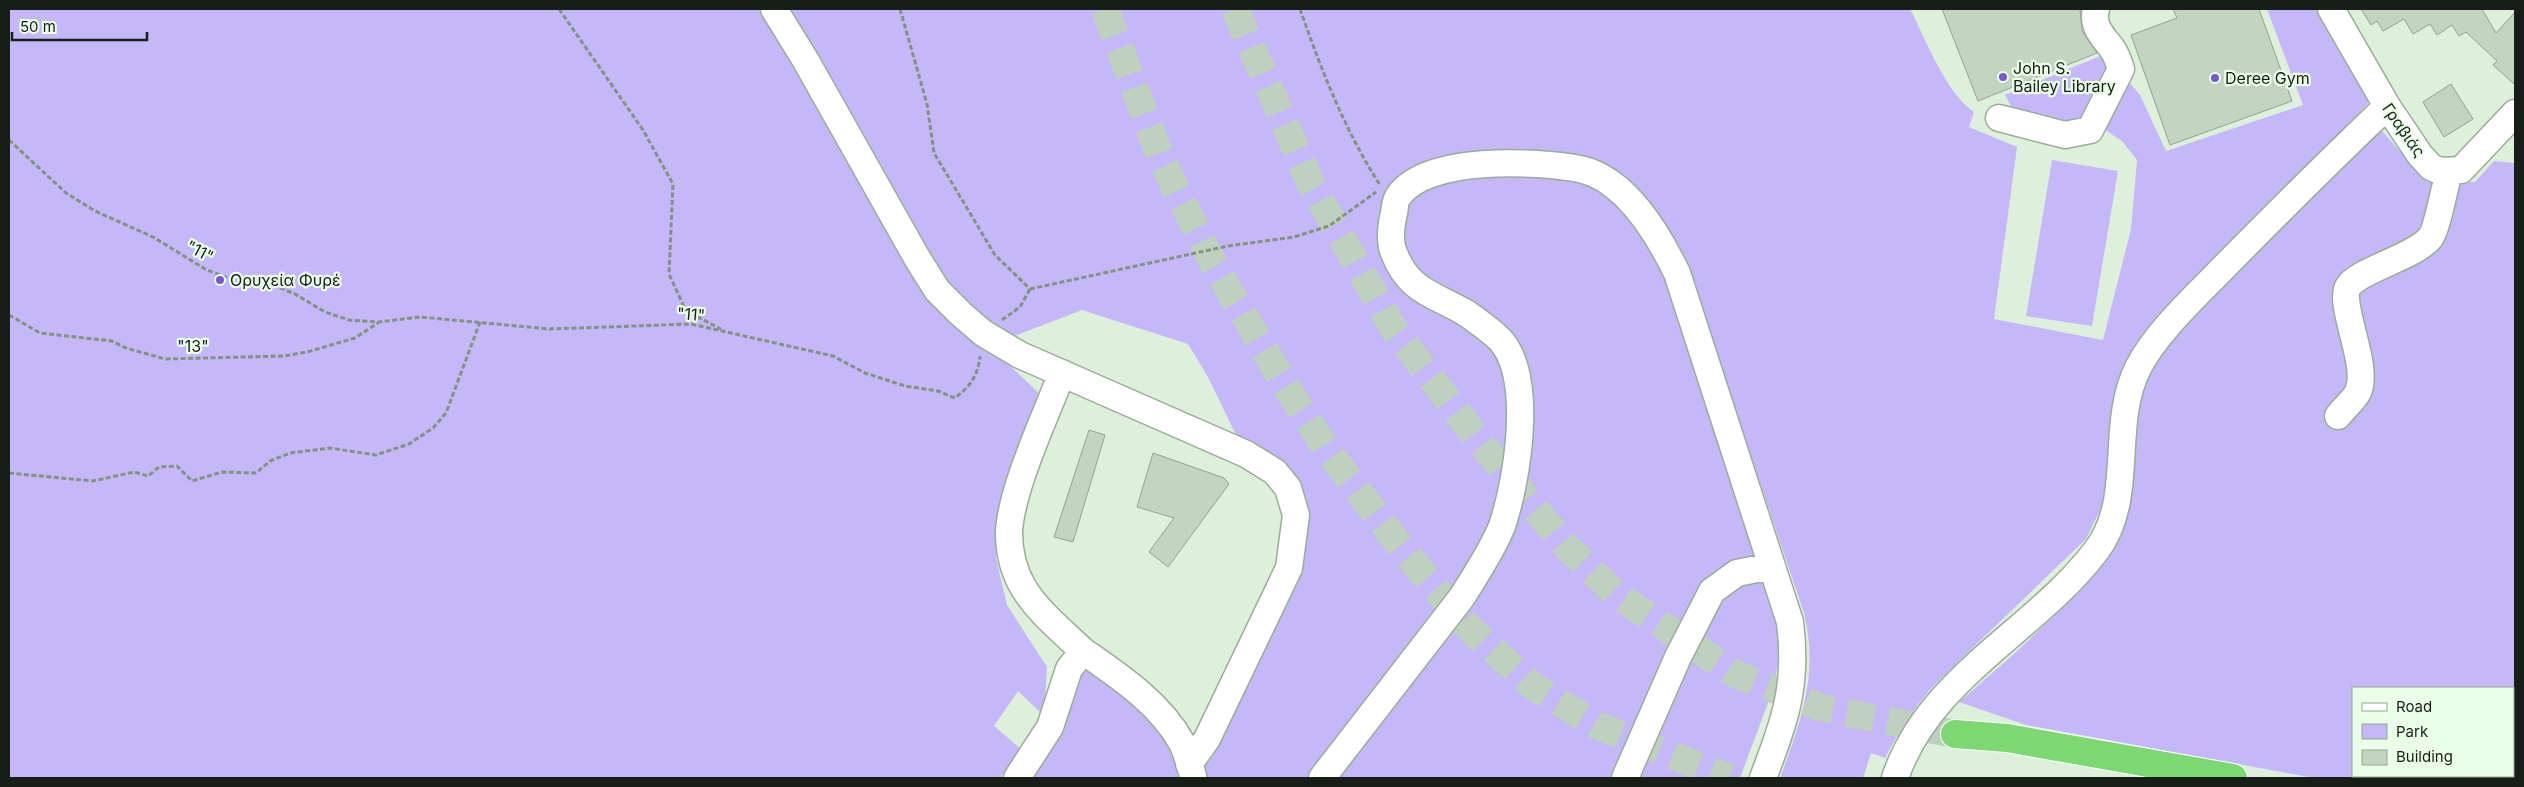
<svg xmlns="http://www.w3.org/2000/svg" width="2524" height="787" viewBox="0 0 2524 787" font-family="Inter,sans-serif">
	<rect width="100%" height="100%" fill="#def0db"/>
	<path fill="#c4b8f9" fill-rule="evenodd" d="M9,9H1910C1926,40 1946,93 1974,112L1969,127L2017,147L1994,319L2103,340L2131,229L2137,160L2122,141L2101,127L2014,112L2005,95L2105,54L2140,95L2166,151L2303,105L2267,9H2321L2373,98L2243,233L2146,340L2103,504L2086,539L1939,680C1916,704 1900,729 1885,758L1871,753L1863,778H1780C1801,721 1819,674 1804,613L1715,349L1780,612L1779,657L1774,687L1740,778H1024L1065,725L1081,666L1120,676L1186,769L1213,757L1222,713L1293,592L1305,554V521L1291,473L1236,435L1208,377L1188,344L1082,310L989,346L1040,394L998,508L996,558L1007,605L1047,667L1044,716L1018,691L994,726L1021,749L1000,778H9Z
		M2374,129L2383,132L2427,182H2475L2494,161L2515,163V778H2314L2026,725L1959,702L2014,654L2080,591L2112,548L2130,492L2141,397L2154,361L2202,303ZM2353,688H2513V776H2353Z
		M2052,160L2118,171L2092,326L2026,316Z"/>
	<path fill="#c3d5c1" stroke="#92a490" d="M1942,9H2080L2082,31L2097,53L1978,101Z
		M2173,9H2259L2292,101L2170,145L2131,35L2177,18Z
		M2361,9H2482L2496,33L2515,12V85L2493,65L2497,61L2466,32L2459,36L2452,25L2437,35L2430,24L2413,34L2404,19L2383,31L2377,21L2371,25Z
		M2451,84L2473,119L2444,137L2423,102Z
		M1089,430L1105,435L1073,542L1054,537Z
		M1153,453L1224,478L1229,484L1168,567L1149,552L1174,518L1137,507Z"/>
	<g fill="none" stroke-linecap="round" stroke-linejoin="round">
		<path stroke="#c0d0be" stroke-width="28" stroke-dasharray="28 14" stroke-linecap="butt" d="M1105,9L1161,159L1213,263L1290,393L1325,447L1404,551L1467,626L1533,686L1596,725L1729,778
			M1235,9L1310,182L1395,331L1479,441L1567,547L1617,595L1735,674L1822,708L1955,734"/>
		<defs>
			<path id="minor" d="M774,9L806,61L917,258L937,290L961,314L983,333L1020,355L1246,454L1275,472L1288,488L1296,515L1289,568L1207,739L1189,764
				M2331,9L2387,106L2420,155L2431,167L2440,171L2461,170L2515,113
				M1999,118L2065,135L2090,130L2121,69C2119,63 2117,56 2113,50C2104,37 2091,27 2096,9
				M1062,373C1046,415 1011,489 1009,532C1009,551 1013,570 1023,587C1038,612 1062,631 1083,651
				M2338,416C2344,408 2354,400 2358,392C2370,366 2338,305 2348,287C2358,270 2413,258 2430,238C2437,230 2445,185 2449,172
				M1017,778L1050,727L1069,669L1083,651C1119,676 1160,703 1182,743C1187,753 1190,766 1193,776
				M1322,778L1462,597C1476,574 1492,551 1502,526C1517,482 1537,368 1495,335C1486,327 1476,320 1466,313C1434,294 1409,292 1394,253C1389,242 1391,224 1394,213C1395,208 1395,201 1398,197C1425,155 1537,161 1580,169C1626,179 1658,234 1677,273L1790,622C1798,685 1785,721 1763,778
				M1625,778L1678,657L1712,591L1737,573L1772,566
				M1895,778C1929,677 2034,632 2096,551C2136,499 2109,425 2138,368C2156,332 2199,293 2227,264C2280,210 2333,158 2387,106"/>
			<path id="highway" d="M1955,734L2007,738L2233,778"/>
		</defs>
		<use href="#minor" stroke="#9bac98" stroke-width="29"/>
		<use href="#highway" stroke="#fff" stroke-width="30"/>
		<path stroke="#849183" stroke-width="3" stroke-dasharray="5 2.5" stroke-linecap="butt" d="M559,9L643,130L673,184L669,274L686,311L721,329
			M900,9L927,104L934,153L995,255L1030,289
			M1300,9C1321,69 1345,131 1380,185
			M9,140L66,193L95,211L153,237L205,269L225,277L257,278L295,294L325,312L349,320L379,322L420,317L550,329L691,324L833,356L865,373L905,386L938,391L955,398C971,386 978,375 980,356
			M1030,289L1228,246L1294,237L1329,226L1376,192
			M9,315L40,333L112,341L126,348L165,359L284,356L307,352L355,338L378,323
			M1002,320L1020,307L1030,289
			M9,473L93,481L134,472L148,476L159,467L177,466L192,481L222,472L256,473L270,461L290,453L330,448L376,455L409,444L433,428L446,413L480,322"/>
		<use href="#minor" stroke="#fff" stroke-width="26"/>
		<use href="#highway" stroke="#7dd873" stroke-width="28"/>
	</g>
	<g fill="#7957d1" stroke="#ebfee8" stroke-width="2">
		<circle cx="2003" cy="77" r="5"/>
		<circle cx="2215" cy="78" r="5"/>
		<circle cx="220" cy="280" r="5"/>
	</g>
	<g text-anchor="middle" stroke-width="4.5" stroke-linejoin="round" paint-order="stroke">
		<g font-size="16" fill="#171e17" stroke="#ebfee8" text-anchor="start">
			<text x="2013" y="74">John S.<tspan x="2013" dy="18">Bailey Library</tspan></text>
			<text x="2225" y="84">Deree Gym</text>
			<text x="230" y="286">Ορυχεία Φυρέ</text>
		</g>
		<g font-size="16" fill="#171e17" stroke="#ebfee8">
			<text transform="translate(2404 130) rotate(55)" y="6">Γραβιάς</text>
			<text transform="translate(200 251) rotate(28)" y="6">"11"</text>
			<text transform="translate(691 314) rotate(5)" y="6">"11"</text>
			<text x="193" y="352">"13"</text>
		</g>
	</g>
	<rect width="2524" height="787" fill="none" stroke="#171e17" stroke-width="20"/>
	<rect x="2352" y="687" width="162" height="90" fill="#ebfee8" stroke="#96a494"/>
	<rect x="2362" y="703" width="25" height="8" fill="#ffffff" stroke="#96a494"/>
	<text x="2396" y="712" font-size="15" fill="#171e17">Road</text>
	<rect x="2362" y="724" width="25" height="15" fill="#c4b8f9" stroke="#96a494"/>
	<text x="2396" y="737" font-size="15" fill="#171e17">Park</text>
	<rect x="2362" y="750" width="25" height="15" fill="#c3d5c1" stroke="#96a494"/>
	<text x="2396" y="762" font-size="15" fill="#171e17">Building</text>
	<path d="M12 32v8h135v-8" fill="none" stroke="#171e17" stroke-width="2.5"/>
	<text x="20" y="32" font-size="15" fill="#171e17" stroke="#ebfee8" stroke-width="4" paint-order="stroke">50 m</text>
</svg>
